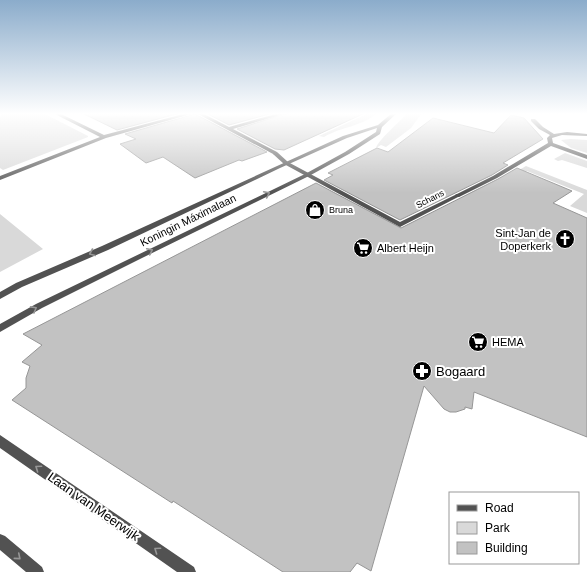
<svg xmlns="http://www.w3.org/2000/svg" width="587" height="572" viewBox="0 0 587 572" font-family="Arial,sans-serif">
	<rect width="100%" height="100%" fill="#fff"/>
	<path fill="#d9d9d9" d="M2,113H43L88,136V137L3,170L0,168V117Z
		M369,113H377C362,127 342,126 324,137L319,136Z
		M407,113H422L411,128L386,147L381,145L376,148C379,139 399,123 407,113Z
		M571,139L587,140V153L571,148L561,140Z
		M565,153L587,161V168L562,160L558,161L554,159Z
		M526,166L587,190V213L570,206L584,194L527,171L513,179L507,177Z
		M0,214L43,249L0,272Z"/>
	<path fill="#c2c2c2" stroke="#969696" d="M82,113H180L117,130Z
		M206,113H273L229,125Z
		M288,113H365L284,150L275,149L237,129Z
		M195,114L267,152L242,161L239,160L195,178L163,157L146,163L120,144L136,139L125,134Z
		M511,115L524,118L543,139L503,163L508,165L492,175L400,220L324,180L333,175L328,173L377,148L388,152L433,118L494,133Z
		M517,168L572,191L553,203L587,218V437L474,392L472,409L465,407V409L456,412H450L444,409L424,386L371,571L357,563L350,572H283L173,501L172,503L12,400L26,388V378L30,366L22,362L42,345L23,334L316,183L401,228L498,179Z"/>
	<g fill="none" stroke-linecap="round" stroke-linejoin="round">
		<path fill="#525252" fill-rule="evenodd" d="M273,152H277L288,162L400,222L455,195L457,194L460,196L400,227L284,164L273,154Z"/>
		<path fill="#525252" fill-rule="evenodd" d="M53,113H59L104,135L187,113H195L106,138L0,180V176L100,137Z
			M196,113H202L229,127L279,113H287L233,129L277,152V154L275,155Z
			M531,119H535L543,127L554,134L567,132L587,134V136L562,135L552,138L553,143L587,155V159L551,146L497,178L459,197H455V195L493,176L548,143L547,138L550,135L539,129L531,121Z"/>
		<path fill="#525252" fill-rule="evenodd" d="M392,113H397L382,127L380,134L349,154L309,176L140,259L42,308L0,332V324L36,304L305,174L345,152L376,132L377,128L347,138L280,168L108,250L22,287L0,299V292L16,283L102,246L343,136L378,125Z
			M0,435L194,567L196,572H177L0,448Z
			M0,534L5,536L42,567L44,572H26L0,550Z"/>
	</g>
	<defs><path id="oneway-chevron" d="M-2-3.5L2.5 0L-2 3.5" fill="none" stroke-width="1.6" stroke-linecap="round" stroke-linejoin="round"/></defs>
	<g stroke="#979797">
		<use href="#oneway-chevron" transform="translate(267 194) rotate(-26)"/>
		<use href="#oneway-chevron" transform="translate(150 251) rotate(-26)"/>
		<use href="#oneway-chevron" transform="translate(92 253) rotate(157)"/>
		<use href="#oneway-chevron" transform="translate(34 309) rotate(-29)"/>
		<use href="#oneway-chevron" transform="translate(38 468) rotate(-145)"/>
		<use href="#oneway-chevron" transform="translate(157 550) rotate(-145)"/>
		<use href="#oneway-chevron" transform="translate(18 557) rotate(40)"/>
	</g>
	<linearGradient id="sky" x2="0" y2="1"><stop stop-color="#8baccb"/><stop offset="0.59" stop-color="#fff"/><stop offset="1" stop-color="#fff" stop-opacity="0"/></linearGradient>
	<rect width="587" height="193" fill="url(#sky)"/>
	<defs>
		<symbol id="shop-disc" viewBox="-11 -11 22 22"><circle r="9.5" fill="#000" stroke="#fff"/><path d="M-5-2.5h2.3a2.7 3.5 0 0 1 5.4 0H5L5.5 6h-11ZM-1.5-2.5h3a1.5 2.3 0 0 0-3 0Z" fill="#fff"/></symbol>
		<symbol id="church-disc" viewBox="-11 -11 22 22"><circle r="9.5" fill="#000" stroke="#fff"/><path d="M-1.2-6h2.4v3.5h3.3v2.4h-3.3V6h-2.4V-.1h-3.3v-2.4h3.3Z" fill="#fff"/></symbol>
		<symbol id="supermarket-disc" viewBox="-11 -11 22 22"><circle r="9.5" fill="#000" stroke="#fff"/><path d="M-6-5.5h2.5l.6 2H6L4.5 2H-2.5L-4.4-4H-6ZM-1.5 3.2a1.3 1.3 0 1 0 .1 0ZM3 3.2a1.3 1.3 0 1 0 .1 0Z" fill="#fff"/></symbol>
		<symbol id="pharmacy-disc" viewBox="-11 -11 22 22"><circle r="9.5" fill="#000" stroke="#fff"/><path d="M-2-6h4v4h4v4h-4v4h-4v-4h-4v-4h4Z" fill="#fff"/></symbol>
	</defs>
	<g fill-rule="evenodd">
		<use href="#shop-disc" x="304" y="199" width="22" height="22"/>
		<use href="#church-disc" x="554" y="228" width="22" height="22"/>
		<use href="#supermarket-disc" x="352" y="237" width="22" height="22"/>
		<use href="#supermarket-disc" x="467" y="331" width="22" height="22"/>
		<use href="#pharmacy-disc" x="411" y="360" width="22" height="22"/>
	</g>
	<g text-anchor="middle" stroke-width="4" stroke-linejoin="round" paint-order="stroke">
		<g font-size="9" fill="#000" stroke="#fff">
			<text transform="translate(430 199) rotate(-27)" y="3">Schans</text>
		</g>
		<g font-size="9" fill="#000" stroke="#fff" text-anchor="start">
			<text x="329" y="213">Bruna</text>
		</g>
		<g font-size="11" fill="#000" stroke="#fff">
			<text transform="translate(188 220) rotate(-26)" y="4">Koningin Máximalaan</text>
		</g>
		<g font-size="11" fill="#000" stroke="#fff" text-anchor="start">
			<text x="551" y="237" text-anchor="end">Sint-Jan de<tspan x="551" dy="13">Doperkerk</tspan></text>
			<text x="377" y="252">Albert Heijn</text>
			<text x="492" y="346">HEMA</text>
		</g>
		<g font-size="13" fill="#000" stroke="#fff" text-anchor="start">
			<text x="436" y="376">Bogaard</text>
		</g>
		<g font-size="13" fill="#000" stroke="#fff">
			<text transform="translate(94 506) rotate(35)" y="5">Laan van Meerwijk</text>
		</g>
	</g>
	<rect x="449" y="492" width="130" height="72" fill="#ffffff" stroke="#999999"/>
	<rect x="457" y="505" width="20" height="6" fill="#525252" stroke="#999999"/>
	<text x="485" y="512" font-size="12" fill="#000000">Road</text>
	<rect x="457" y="522" width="20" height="12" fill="#d9d9d9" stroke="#999999"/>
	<text x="485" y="532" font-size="12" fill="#000000">Park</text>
	<rect x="457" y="542" width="20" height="12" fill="#c2c2c2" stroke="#999999"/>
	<text x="485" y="552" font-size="12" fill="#000000">Building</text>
</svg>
